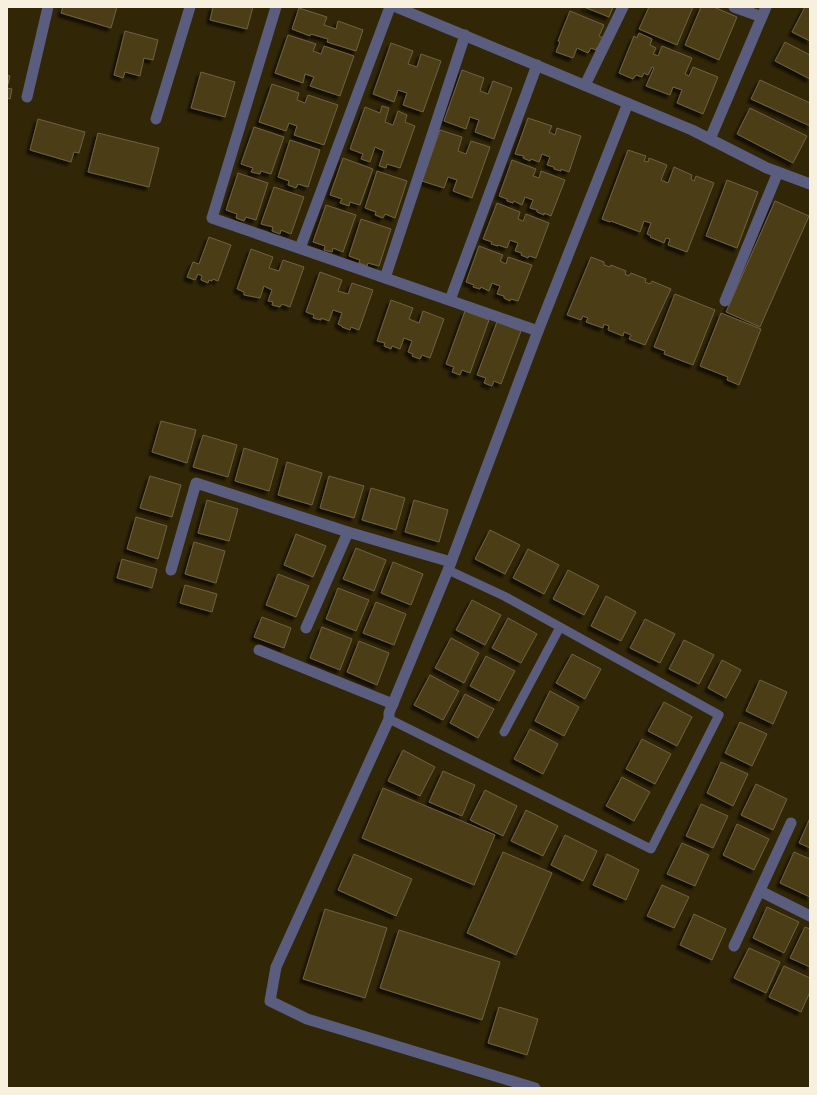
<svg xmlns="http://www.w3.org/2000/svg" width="817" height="1095" viewBox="0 0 817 1095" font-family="Overpass,sans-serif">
	<defs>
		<filter id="shadow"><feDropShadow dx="-3.5" dy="3.5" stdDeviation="1" flood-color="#0009"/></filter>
	</defs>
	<rect width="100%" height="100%" fill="#312606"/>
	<path fill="#4c3e18" stroke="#6e6242" filter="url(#shadow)" d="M63,7H117L111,28L61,13Z
		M213,7H253L247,29L210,20Z
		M584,7H613L609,17Z
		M649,7H693L677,45L639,29Z
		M701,7H714L737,17L719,60L685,45Z
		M805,7H810V41L792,32Z
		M299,8L327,17L324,25L336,29L338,21L363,30L356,51L327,42L328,39L311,34L310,36L292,29Z
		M570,11L604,25L599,36L603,38L602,49L597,47L596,50L591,48L588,53L577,48L573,58L556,52L560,42L558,41Z
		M125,31L158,40L153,60L144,58L140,76L125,72L123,78L114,75Z
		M639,33L652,39L650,45L656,48L653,54L658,56L662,46L692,58L685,74L689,76L693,67L718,77L703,114L677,103L682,90L673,87L670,95L646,86L654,68L652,67L648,75L644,73L642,77L636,75L633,79L619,73L634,36L637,38Z
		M288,35L316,44L313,51L321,54L324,46L354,56L340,96L310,86L314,77L305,74L303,83L275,73Z
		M785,42L810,55V79L775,61Z
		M391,43L413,51L408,64L417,67L421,54L441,61L423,112L403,105L407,93L398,90L394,102L373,94Z
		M462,70L484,78L480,91L488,94L493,81L512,88L494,139L475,132L479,120L470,117L466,129L444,121Z
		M201,72L235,82L225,117L191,108Z
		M7,75L10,76L7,88Z
		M760,80L810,103V126L751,99Z
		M272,84L299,93L297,100L305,103L308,95L338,105L324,145L294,135L297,126L289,123L286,131L259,122Z
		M7,88L12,89L10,99L7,98Z
		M382,106L389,108L385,122L393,125L398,111L407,115L405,122L415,126L400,168L387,164L386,168L379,166L384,151L375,147L370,162L361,159L363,154L350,149L365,107L380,113Z
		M750,108L807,136L793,163L737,134Z
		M528,118L552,126L549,132L555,135L557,128L581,136L569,172L561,169V171L554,169V167L547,165L550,157L542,154L539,162L531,159L530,161L523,158L524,156L515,154Z
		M38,119L85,132L79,153L74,152L71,162L30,150Z
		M254,127L284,137L271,174L261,171L260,174L251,172L253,168L241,164Z
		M440,130L462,137L458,151L466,154L471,141L490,147L472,198L453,191L457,180L448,177L444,188L422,181Z
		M98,133L159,148L149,187L88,172Z
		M290,140L320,150L308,187L298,184L296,188L288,185L289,181L278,177Z
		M628,150L646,156L644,161L648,162L649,158L667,165L661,180L668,183L674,167L692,175L691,179L694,181L696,176L714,183L687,252L668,245L670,239L666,238L664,243L650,237L651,236L647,234L651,223L644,221L640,232L611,221L610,222L602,219Z
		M343,158L373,169L360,205L350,202L349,206L340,203L342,199L330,195Z
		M512,160L536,169L533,176L539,178L541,171L565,180L551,216L544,213V215L537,212V210L530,208L533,200L525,197L522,205L514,201L513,203L507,201V199L499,196Z
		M377,171L407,181L395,218L385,214L383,218L375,215L376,212L365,208Z
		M238,173L268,183L256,220L246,217L244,221L236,218L237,214L226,210Z
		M727,180L758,192L737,248L706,236Z
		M274,187L304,197L291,234L281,230L280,234L272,231L273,227L261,224Z
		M775,201L809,216L760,327L726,312Z
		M497,203L520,212L518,219L523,221L526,214L549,223L536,258L529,256L528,258L521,255L522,253L515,251L518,243L510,240L507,248L498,245V246L491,244L492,242L483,239Z
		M326,205L356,215L343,252L333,248L332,252L324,250L325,246L313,242Z
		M361,219L391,229L379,266L368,263L367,266L359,263L360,260L349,256Z
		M209,237L231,245L218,281L213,279L212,281L209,280L208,283L201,280L202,276L198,274L195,280L187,277L193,262L199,264Z
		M479,246L503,255L500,261L506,264L508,257L532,265L518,301L511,299L510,301L504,298V296L497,294L500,286L492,283L489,291L481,287L480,289L473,287L474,285L466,282Z
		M251,249L273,257L269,268L279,271L283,260L304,267L290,307L282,304L280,307L272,305L273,302L268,301L272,290L264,286L260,298L244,295V292L237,289Z
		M591,257L604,262V265L610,267L611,265L626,271L625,274L629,276L631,273L646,279L645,282L650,284L652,281L671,289L645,345L629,339L631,335L624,332L623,336L608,330L609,326L604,324L603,328L586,322L588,318L583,316L581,320L567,315Z
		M320,272L342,280L338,291L348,294L352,283L373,290L359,330L351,327L350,330L342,327V326L338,324L342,313L333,310L329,321L321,318V320L313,318L314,315L306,312Z
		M675,294L715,310L693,365L664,354L665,351L654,347Z
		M391,300L413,308L409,319L419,323L423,311L444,319L430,358L422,355L420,359L412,356L413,354L408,352L412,341L404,338L400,349L392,346L391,349L384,346L385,343L377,341Z
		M465,311L489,320L470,373L462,370L460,375L452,372L454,367L446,364Z
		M721,313L761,329L739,385L727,380L728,377L700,366Z
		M497,322L521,331L501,384L494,381L492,386L484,383L486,378L477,375Z
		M161,421L196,430L187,463L152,452Z
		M203,435L237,445L228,477L193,467Z
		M244,448L278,459L269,491L235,481Z
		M287,462L322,473L312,505L278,495Z
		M150,476L181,485L172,517L140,508Z
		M329,476L364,486L354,518L320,508Z
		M371,488L405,498L396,530L362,520Z
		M207,500L238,509L229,541L198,533Z
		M414,500L448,510L439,542L405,532Z
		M136,517L167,526L158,559L127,549Z
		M490,530L520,545L505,574L475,559Z
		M296,534L326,546L313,577L284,565Z
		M194,542L225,551L216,583L185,574Z
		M356,548L386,560L374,591L343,579Z
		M528,549L559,565L544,594L513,578Z
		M122,559L157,569L152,588L117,578Z
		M393,562L423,574L411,605L381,593Z
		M568,570L599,586L584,615L553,599Z
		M278,574L309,586L296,617L266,605Z
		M185,585L217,594L212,612L180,603Z
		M338,588L369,600L356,631L326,619Z
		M606,596L636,612L621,641L591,626Z
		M472,600L501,615L485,645L456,630Z
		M376,602L406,614L394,645L363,633Z
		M262,617L291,628L284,648L254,637Z
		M508,618L537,634L521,663L492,648Z
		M645,619L675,634L660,663L630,648Z
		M322,627L352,639L340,670L310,658Z
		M451,638L479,653L464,683L435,668Z
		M684,640L714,655L699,684L669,669Z
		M359,641L389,653L377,685L347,672Z
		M572,654L601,669L585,699L556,683Z
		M486,656L515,671L499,701L470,686Z
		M722,660L741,670L726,698L708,688Z
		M430,675L459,691L443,720L414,705Z
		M760,680L787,692L773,724L746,711Z
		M550,691L579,707L564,736L535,721Z
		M465,694L494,709L478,738L450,723Z
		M664,702L692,717L677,746L648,731Z
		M740,722L767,734L752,766L725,753Z
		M530,729L558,744L543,774L514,759Z
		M642,739L671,754L655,784L626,769Z
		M403,750L435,767L420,796L388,781Z
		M721,762L748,774L733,806L707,793Z
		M443,771L475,785L462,816L429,802Z
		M622,777L650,792L634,821L606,806Z
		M756,784L787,799L773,830L741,815Z
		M383,788L495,835L474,885L362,838Z
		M485,790L517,806L503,836L470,820Z
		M701,804L728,816L713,848L686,836Z
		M526,810L558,826L543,856L511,841Z
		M810,818V848L799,843Z
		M737,824L769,839L754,870L723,855Z
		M565,835L597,851L583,881L551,865Z
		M682,843L709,855L695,886L667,874Z
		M503,852L552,873L516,955L467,933Z
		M794,852L810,859V897L780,883Z
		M354,854L412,879L396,916L338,890Z
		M607,854L639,870L626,900L593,885Z
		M662,885L689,897L674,928L647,916Z
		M767,907L799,922L784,953L753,938Z
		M325,909L387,928L365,998L303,979Z
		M694,914L726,929L712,960L680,945Z
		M805,927L810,929V967L790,958Z
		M399,930L500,962L482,1020L380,988Z
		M749,948L780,962L766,993L734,978Z
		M784,966L810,978V992L801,1012L769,997Z
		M499,1007L538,1019L527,1055L488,1043Z"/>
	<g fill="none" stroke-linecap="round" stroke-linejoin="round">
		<path stroke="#5a5d7e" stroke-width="9" d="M389,719L651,849L719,715L504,596L448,570
			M504,732L560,627"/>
		<path stroke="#5a5d7e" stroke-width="11" d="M276,7L212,218L538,331
			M734,7L762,17
			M585,85L623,7
			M27,97L48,7
			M156,119L190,7
			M710,139L766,7
			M300,248L390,7
			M385,278L465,35
			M450,300L537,65
			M725,301L778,172
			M171,570L196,483L348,532L451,562
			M306,628L348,532
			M259,650L393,704
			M760,891L810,916
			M734,946L791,823"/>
		<path stroke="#5a5d7e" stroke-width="11" d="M396,7L692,130L767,168L810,184
			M535,1088L307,1019L270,1001L276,967L389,719V713L448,570L538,331L628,103"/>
	</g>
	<rect width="817" height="1095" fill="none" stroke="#f7f0de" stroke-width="16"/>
</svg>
